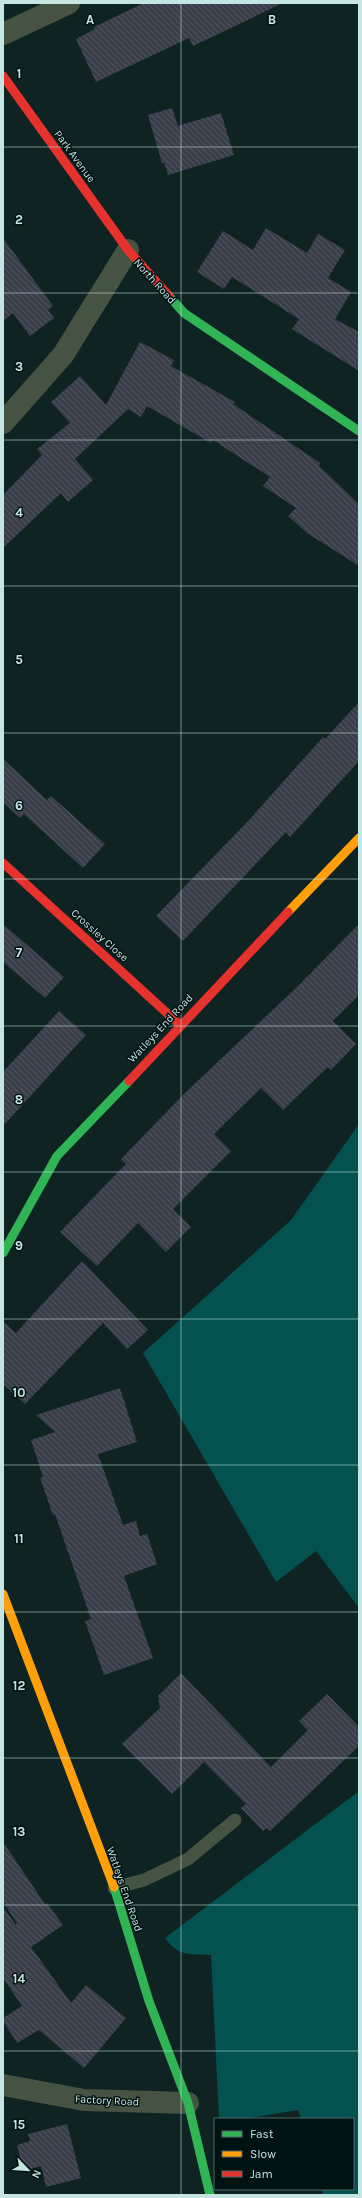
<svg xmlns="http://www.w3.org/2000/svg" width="362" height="2198" viewBox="0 0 362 2198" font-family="Karla,sans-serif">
	<defs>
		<pattern id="building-back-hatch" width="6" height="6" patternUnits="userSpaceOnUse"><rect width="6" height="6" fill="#3a3d4a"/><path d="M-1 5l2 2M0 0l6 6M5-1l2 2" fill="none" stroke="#555964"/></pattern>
	</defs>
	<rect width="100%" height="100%" fill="#0e2322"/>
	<path fill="#03524f" d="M359,1124V1608L316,1551L276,1582L143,1353L291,1220Z
		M359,1791V2195H323L322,2189H353V2119H301L298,2110L244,2119H219L211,1955C190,1954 179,1957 165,1938Z"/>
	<path fill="url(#building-back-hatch)" d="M144,3H283L193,46L189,38L96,82L76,39L95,29L94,27Z
		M172,108L178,126L221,113L234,155L168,175L164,162L162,163L148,115Z
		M266,228L307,253L318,234L345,250L328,278L351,292L335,319L359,332V371L292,329L299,319L232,277L224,289L197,272L223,231L253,250Z
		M3,238L53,306L48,310L54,318L30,336L13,313L3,321Z
		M140,342L174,360L171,366L235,402L233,404L320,463L319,466L359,504V566L307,533L288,516L296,508L263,486L270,477L213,440L211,443L147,406L141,417L128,409L75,459L93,480L68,502L61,493L3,548V495L42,455L37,449L70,423L51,402L80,376L106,405Z
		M359,702V761L290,837L286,832L183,941L156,916L250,819L323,737L325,739Z
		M3,759L47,800L51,796L105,844L83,868L24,814L20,818L3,802Z
		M3,924L64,977L45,998L3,962Z
		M359,924V995L333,1021L356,1044L331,1070L328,1067L283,1110L261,1088L214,1134L231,1151L173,1209L191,1227L166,1252L138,1223L97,1266L60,1232L126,1164L121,1159L185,1093L296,988Z
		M59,1011L86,1035L3,1126V1072Z
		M82,1261L148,1330L127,1349L103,1323L25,1404L3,1384V1321L16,1333Z
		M120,1388L137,1442L98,1454L123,1525L136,1521L140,1536L147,1534L157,1564L124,1576L153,1658L104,1675L85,1621L91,1619L55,1514L53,1515L40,1478L43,1477L31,1440L55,1432L36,1415Z
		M181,1673L271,1767L308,1730L299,1721L327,1694L359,1727V1746L270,1831L267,1828L263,1831L241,1808L246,1804L204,1762L172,1794L122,1744L160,1708L158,1696Z
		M3,1842L45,1904L47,1903L63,1925L31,1947L71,2003L86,1985L126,2018L84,2068L39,2030L17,2043L3,2021V2018L22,2006L3,1978V1907L16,1925L17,1923L3,1902Z
		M67,2124L81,2178L46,2187L41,2166L23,2171L17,2145L30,2141L28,2134Z"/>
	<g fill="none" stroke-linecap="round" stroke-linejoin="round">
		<path stroke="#465342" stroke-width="13" d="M114,1888L144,1880L188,1859L235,1820"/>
		<path stroke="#465342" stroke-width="22" d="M3,34L69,3
			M3,423L63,355L128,250
			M3,2085L84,2100L188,2103"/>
		<path stroke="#30b455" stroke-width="9" d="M169,296L184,313L359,431
			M3,1253L57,1156L129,1081
			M114,1887L149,2001L188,2103L210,2195"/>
		<path stroke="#ff9f0a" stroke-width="9" d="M288,912L359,838
			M3,1594L114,1887"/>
		<path stroke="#e5322d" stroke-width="9" d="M3,76L128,250L169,296
			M3,863L180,1025
			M129,1081L288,912"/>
	</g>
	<path fill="none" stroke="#c5e5e2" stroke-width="1" stroke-opacity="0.55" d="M181,3V2195M3,147H359M3,293H359M3,440H359M3,586H359M3,733H359M3,879H359M3,1026H359M3,1172H359M3,1319H359M3,1465H359M3,1612H359M3,1758H359M3,1905H359M3,2051H359"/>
	<g text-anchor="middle" stroke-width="3" stroke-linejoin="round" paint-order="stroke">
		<g font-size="11" fill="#c5e5e2" stroke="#001312">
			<text transform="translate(75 156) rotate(54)" y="4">Park Avenue</text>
			<text transform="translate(155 281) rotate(48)" y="4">North Road</text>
			<text transform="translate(100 935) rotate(42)" y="4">Crossley Close</text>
			<text transform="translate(160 1028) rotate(-47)" y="4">Watleys End Road</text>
			<text transform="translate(125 1889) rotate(71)" y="4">Watleys End Road</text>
			<text transform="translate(107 2100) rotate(3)" y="4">Factory Road</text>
		</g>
	</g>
	<g font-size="13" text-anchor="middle" font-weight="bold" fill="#c5e5e2" stroke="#001312" stroke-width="3" stroke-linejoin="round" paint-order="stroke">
		<text x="90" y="24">A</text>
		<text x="272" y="24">B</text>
		<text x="19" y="78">1</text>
		<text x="19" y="224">2</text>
		<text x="19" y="371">3</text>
		<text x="19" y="517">4</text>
		<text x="19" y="664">5</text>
		<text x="19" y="810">6</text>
		<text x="19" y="957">7</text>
		<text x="19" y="1104">8</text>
		<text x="19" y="1250">9</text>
		<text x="19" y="1397">10</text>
		<text x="19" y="1543">11</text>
		<text x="19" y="1690">12</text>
		<text x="19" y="1836">13</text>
		<text x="19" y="1983">14</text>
		<text x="19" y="2129">15</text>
	</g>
	<rect width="362" height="2198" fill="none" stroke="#c5e5e2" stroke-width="8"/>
	<rect x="214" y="2118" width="140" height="72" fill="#001312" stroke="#4f6765"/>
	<rect x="222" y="2131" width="20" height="6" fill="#30b455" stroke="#4f6765"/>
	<text x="250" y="2138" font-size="12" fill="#c5e5e2">Fast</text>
	<rect x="222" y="2151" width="20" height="6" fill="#ff9f0a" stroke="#4f6765"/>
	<text x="250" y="2158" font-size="12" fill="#c5e5e2">Slow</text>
	<rect x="222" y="2171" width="20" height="6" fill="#e5322d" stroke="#4f6765"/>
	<text x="250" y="2178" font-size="12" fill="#c5e5e2">Jam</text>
	<g transform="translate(28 2170) rotate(115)" stroke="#001312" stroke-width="3" paint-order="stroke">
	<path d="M0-3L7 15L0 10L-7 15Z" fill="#c5e5e2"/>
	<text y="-6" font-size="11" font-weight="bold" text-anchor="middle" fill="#c5e5e2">N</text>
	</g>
</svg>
